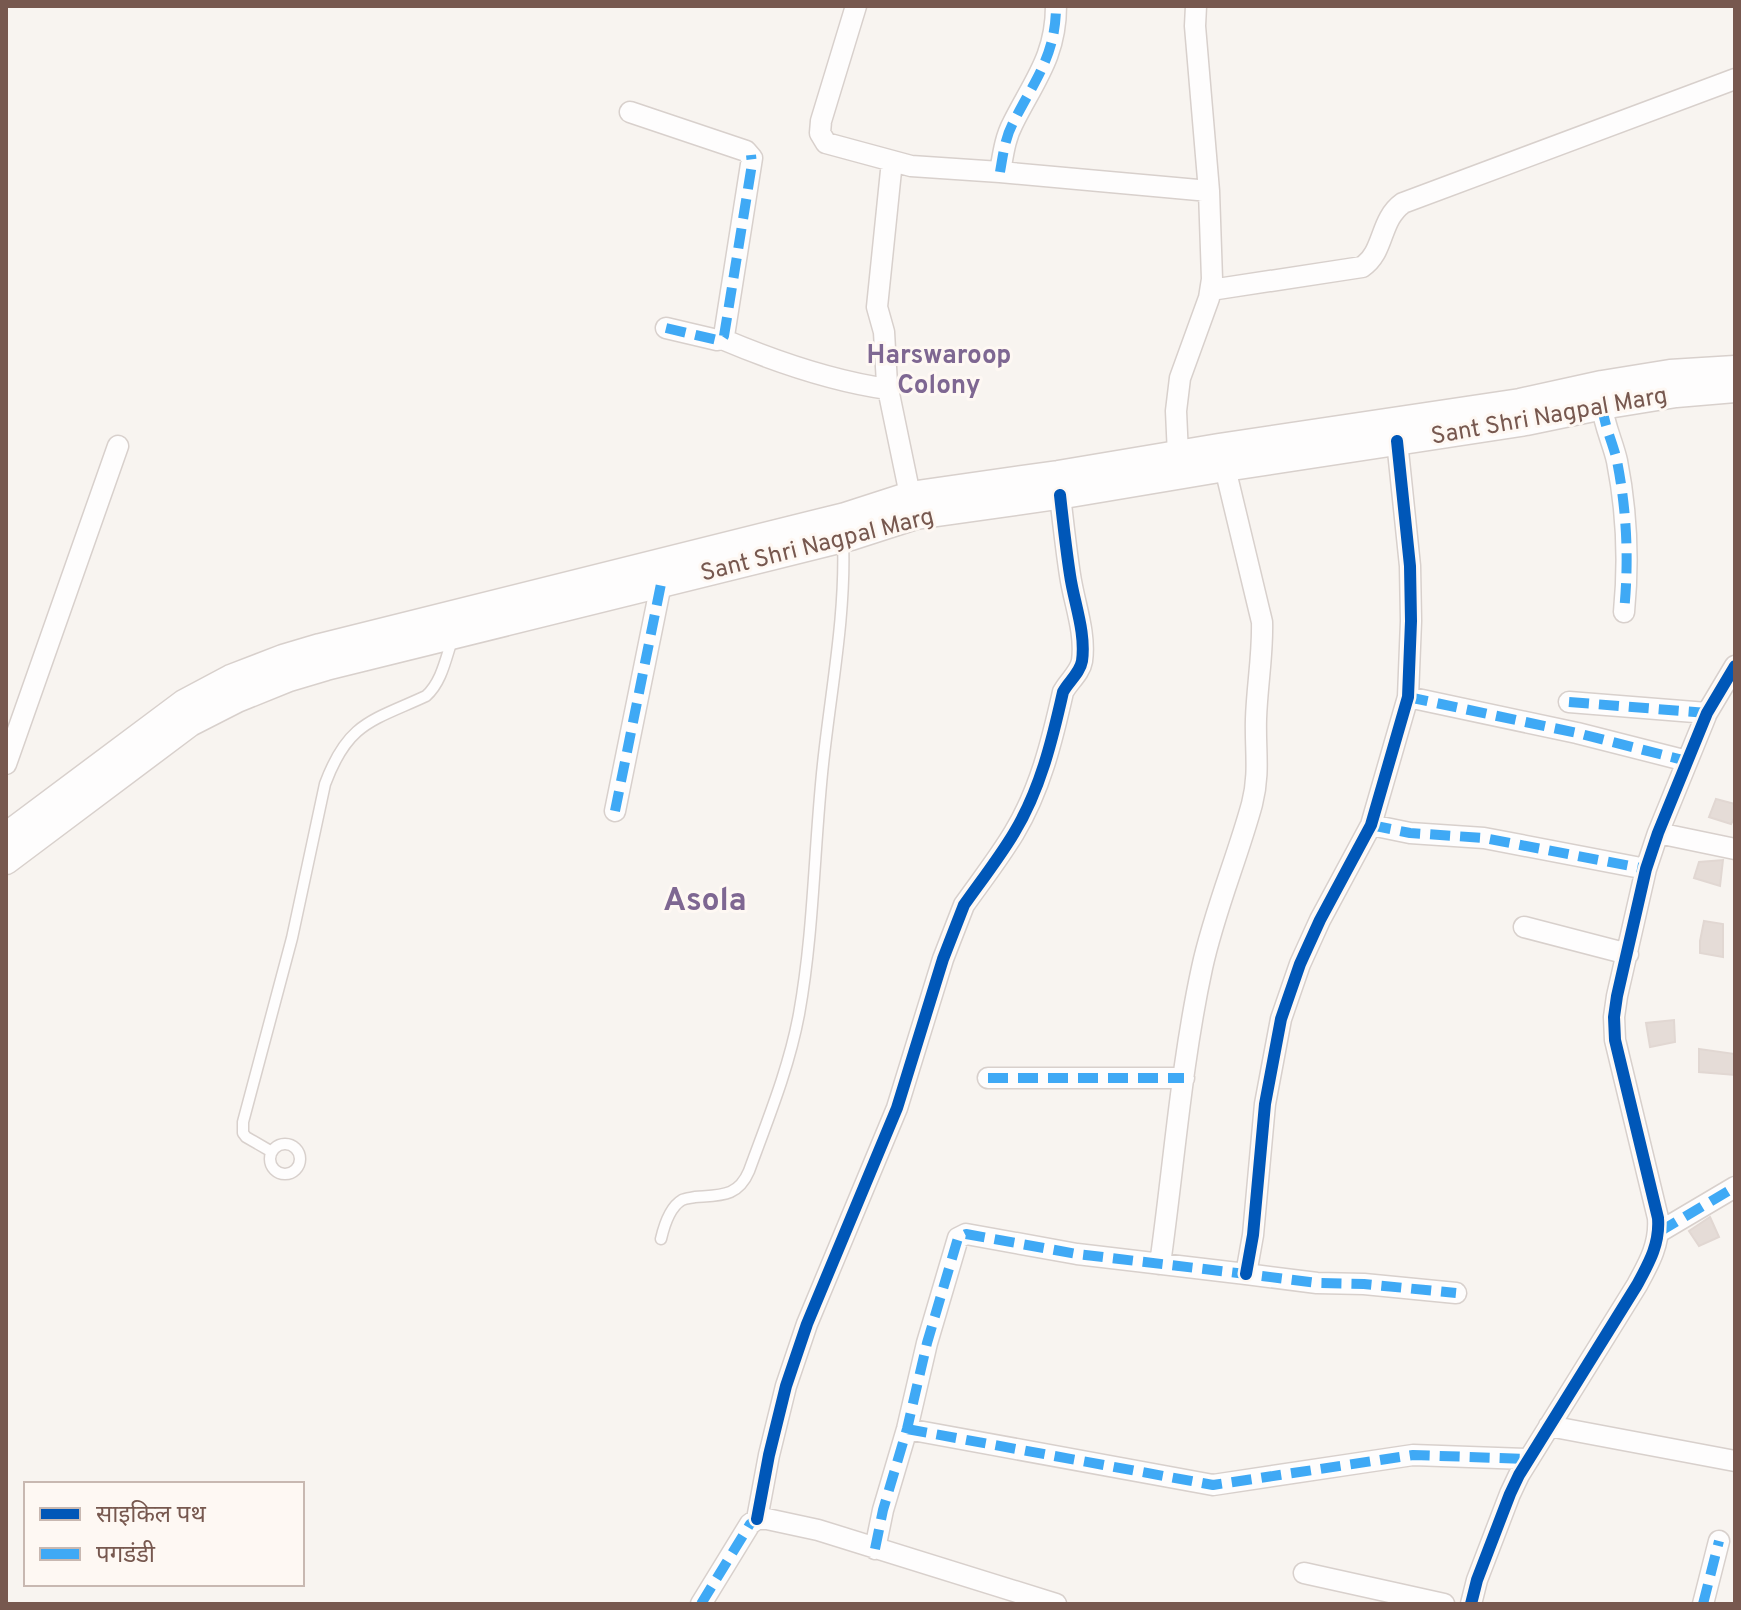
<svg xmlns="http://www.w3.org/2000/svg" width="1741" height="1610" viewBox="0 0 1741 1610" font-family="Overpass,'Noto Sans Devanagari',sans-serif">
	<rect width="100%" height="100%" fill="#f8f4f0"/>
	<path fill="#e5dcd7" stroke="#e1d7d2" stroke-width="2" d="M1716,799L1735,804V817L1731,824L1709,817Z
		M1723,860L1720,886L1694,878L1699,862Z
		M1704,921L1723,924V957L1700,953V941Z
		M1674,1020L1675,1042L1650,1047L1646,1023Z
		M1699,1049L1735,1054V1075L1699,1072Z
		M1710,1217L1719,1237L1699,1246L1689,1231Z"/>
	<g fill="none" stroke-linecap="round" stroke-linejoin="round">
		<defs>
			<path id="lane" d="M270 1159a15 15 0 1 1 30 0a15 15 0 1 1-30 0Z
				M272,1152L246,1137L243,1133V1122L292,938L325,784C348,722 372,721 426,696C442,682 446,657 453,637
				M661,1239C664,1226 670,1207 682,1200C686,1198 692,1198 695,1197C721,1195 738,1197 749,1171C768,1119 789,1068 799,1014C814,931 814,847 823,764C831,689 846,615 843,540"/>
			<path id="street" d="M856,6L821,121L820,133L826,143L911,166L1000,172L1209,191
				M630,112L746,151L752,158L724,336L722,339L717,340L666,328
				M892,161L877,307L884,332L887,384L910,495
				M1000,172C1003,155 1005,138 1013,123C1034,81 1056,56 1056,6
				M1211,290L1362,267C1385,252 1379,220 1403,203L1735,79
				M722,339C774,361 831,381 888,389
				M1602,406C1604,425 1613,443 1617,461C1627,512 1629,561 1624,612
				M1178,455L1176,411L1180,378L1209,298L1212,279L1209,191L1195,26L1196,6
				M1408,697L1577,733L1687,761
				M1569,702L1707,713
				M6,764L118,446
				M615,811L661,584
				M1371,825L1410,833L1484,838L1646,869
				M1658,833L1735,849
				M1524,927L1628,954
				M988,1078H1184
				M1659,1232L1735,1187
				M1160,1264C1174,1165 1181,1065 1202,968C1214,912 1237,859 1252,804C1260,773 1255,750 1256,719C1257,686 1263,654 1262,622L1225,468
				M1246,1274L1253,1235L1265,1104L1281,1019L1300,964L1320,920L1371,825L1408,697L1411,621L1410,566L1397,441
				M1549,1426L1735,1461
				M907,1429L1213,1485L1413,1455L1529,1459
				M757,1519L769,1455L786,1386L807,1324L897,1108L943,959L964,905C981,881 999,858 1014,833C1040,790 1052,741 1063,692C1068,682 1080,673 1082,661C1086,632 1074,603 1070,575C1066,549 1063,522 1060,495
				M875,1549L883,1510L907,1429L927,1343L958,1238L966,1234L1077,1254L1246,1274L1317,1283L1364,1284L1456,1293
				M1304,1573L1444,1604
				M701,1604L750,1524L757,1519H767L818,1530L1056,1604
				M1471,1604L1477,1580L1510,1494L1519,1475L1637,1285C1649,1263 1660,1244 1658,1218L1615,1040L1614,1017L1617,996L1646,869L1658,833L1707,713L1735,666
				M1703,1604L1719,1541"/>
			<path id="secondary" d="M6,836L184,703L231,678L283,658L320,647L845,516L910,495L1058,474L1219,447L1520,402L1602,384L1670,373L1735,369
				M6,861L190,723L237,699L289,678L326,667L851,537L916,516L1064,495L1225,468L1526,422L1608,405L1676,394L1735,389"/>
		</defs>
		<use href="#lane" stroke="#d8d0cc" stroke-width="13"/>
		<use href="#street" stroke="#d8d0cc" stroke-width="23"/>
		<use href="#secondary" stroke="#d8d0cc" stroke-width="29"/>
		<use href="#lane" stroke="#fefdfd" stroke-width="10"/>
		<use href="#street" stroke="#fefdfd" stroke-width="20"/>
		<use href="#secondary" stroke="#fefdfd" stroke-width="26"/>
		<path stroke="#3fa9f5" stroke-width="10" stroke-dasharray="20 10" stroke-linecap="butt" d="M1000,172C1003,155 1005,138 1013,123C1034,81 1056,56 1056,6
			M666,328L717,340L722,339L724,336L752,164L751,155
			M1602,406C1604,425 1613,443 1617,461C1627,512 1629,561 1624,612
			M1408,697L1577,733L1687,761
			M1569,702L1707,713
			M615,811L661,584
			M1371,825L1410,833L1484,838L1646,869
			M988,1078H1184
			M1659,1232L1735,1187
			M907,1429L1213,1485L1413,1455L1529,1459
			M875,1549L883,1510L907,1429L927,1343L958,1238L966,1234L1077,1254L1246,1274L1317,1283L1364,1284L1456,1293
			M701,1604L750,1524L757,1519
			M1703,1604L1719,1541"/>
		<defs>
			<path id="cycleway" d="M1246,1274L1253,1235L1265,1104L1281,1019L1300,964L1320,920L1371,825L1408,697L1411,621L1410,566L1397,441
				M757,1519L769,1455L786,1386L807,1324L897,1108L943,959L964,905C981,881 999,858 1014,833C1040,790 1052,741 1063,692C1068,682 1080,673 1082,661C1086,632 1074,603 1070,575C1066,549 1063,522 1060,495
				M1471,1604L1477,1580L1510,1494L1519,1475L1637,1285C1649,1263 1660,1244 1658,1218L1615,1040L1614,1017L1617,996L1646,869L1658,833L1707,713L1735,666"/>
		</defs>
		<use href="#cycleway" stroke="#fef8f3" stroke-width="17"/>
		<use href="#cycleway" stroke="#0057b8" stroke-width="12"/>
	</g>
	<g text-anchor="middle" stroke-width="6" stroke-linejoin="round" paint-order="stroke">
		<g font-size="24" fill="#77584f" stroke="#fef8f3">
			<text transform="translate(1549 415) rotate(-10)" y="8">Sant Shri Nagpal Marg</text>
			<text transform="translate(817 544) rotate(-14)" y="8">Sant Shri Nagpal Marg</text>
		</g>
		<g font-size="26" font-weight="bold" fill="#7e6792" stroke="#fef8f3">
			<text x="939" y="363">Harswaroop<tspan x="939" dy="30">Colony</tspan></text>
		</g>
		<g font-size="32" font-weight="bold" fill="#7e6792" stroke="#fef8f3">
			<text x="705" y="910">Asola</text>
		</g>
	</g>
	<rect width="1741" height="1610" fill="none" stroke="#77584f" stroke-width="16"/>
	<rect x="24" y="1482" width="280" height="104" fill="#fef8f3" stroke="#c8b8b1" stroke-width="2"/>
	<rect x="40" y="1508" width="40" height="12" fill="#0057b8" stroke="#c8b8b1" stroke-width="2"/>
	<text x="96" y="1522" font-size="24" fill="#77584f">साइकिल पथ</text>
	<rect x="40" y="1548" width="40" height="12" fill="#3fa9f5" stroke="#c8b8b1" stroke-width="2"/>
	<text x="96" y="1562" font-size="24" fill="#77584f">पगडंडी</text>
</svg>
